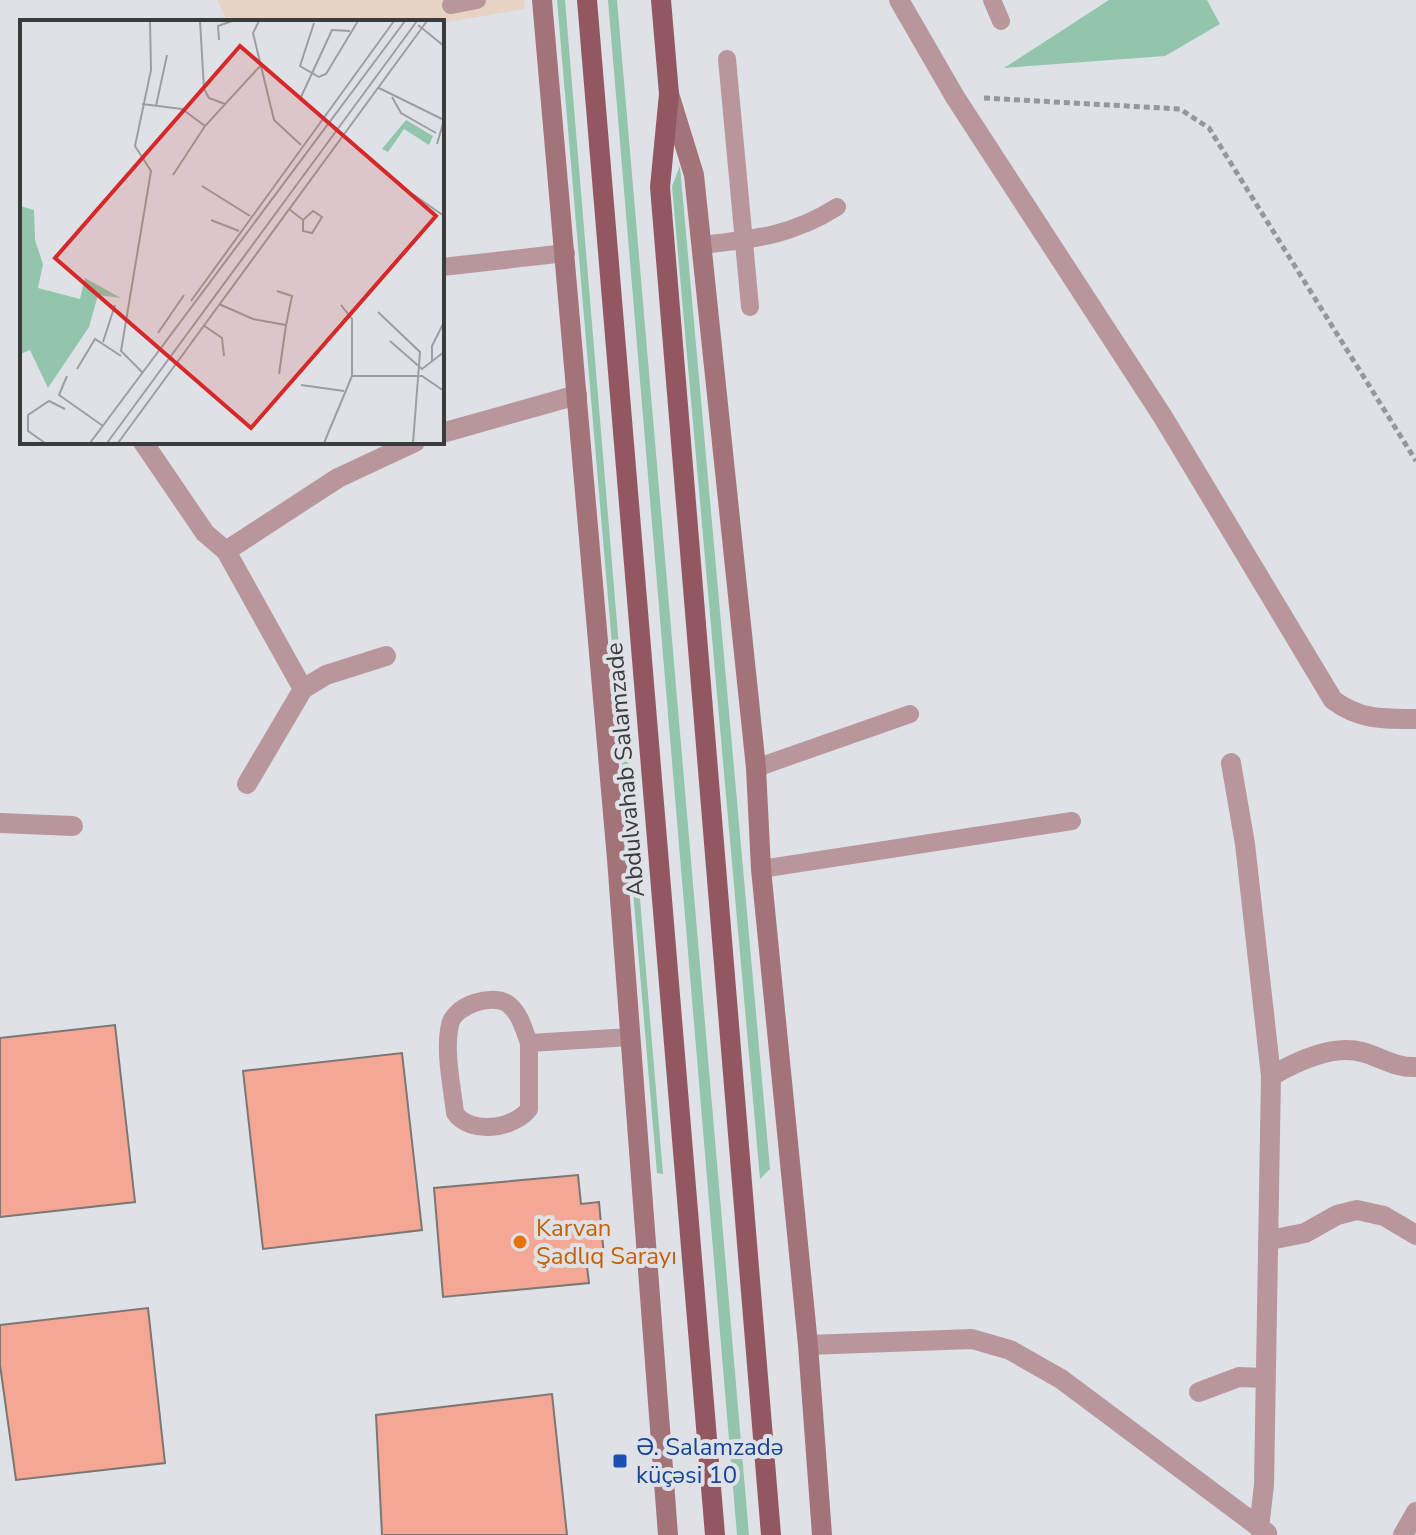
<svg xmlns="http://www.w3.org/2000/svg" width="1416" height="1535" viewBox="0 0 1416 1535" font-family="'Nunito Sans',sans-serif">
	<rect width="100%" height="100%" fill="#dee2e6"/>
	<path fill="#e7d3c5" d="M217,0H524L525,9L442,23L228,22Z"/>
	<path fill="#92c5ac" d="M557,0H565L663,1174L657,1173Z
		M608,0H617L749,1535H737Z
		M1109,0H1207L1220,24L1165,56L1004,68Z
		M680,166L770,1169L760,1179L672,186Z"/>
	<path fill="#f3a794" stroke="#7c7675" stroke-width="2" d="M115,1025L135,1202L0,1217V1038Z
		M402,1053L422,1230L263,1249L243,1071Z
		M578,1175L581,1204L599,1202L604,1256L586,1258L589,1283L443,1297L434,1188Z
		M148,1308L165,1463L16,1480L0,1365V1325Z
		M552,1394L567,1535H382L376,1415Z"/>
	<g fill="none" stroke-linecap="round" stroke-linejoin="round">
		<path stroke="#95989b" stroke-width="5" stroke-dasharray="6 4" stroke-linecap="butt" d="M984,98L1180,109L1209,128L1416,461"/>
		<path stroke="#b9969b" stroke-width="18" d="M992,0L1001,21
			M451,5L477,0
			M727,59L750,307
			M701,245C754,239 791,236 837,207
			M442,267L566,253
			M756,768L910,714
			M761,869L1072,821
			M529,1043C524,1030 520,1013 508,1004C492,993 454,1005 450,1025C444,1051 452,1086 455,1113C470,1135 514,1129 529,1109V1043L631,1037"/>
		<path stroke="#b9969b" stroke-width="20" d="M899,0L955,97L1163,417L1333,700C1360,720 1383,719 1416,719
			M442,433L577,395
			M143,442L205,533L226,551
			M386,656L326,675L303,689L226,551L338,478L415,442
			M1231,763L1245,844L1271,1076L1264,1485L1259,1528
			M247,784L303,689
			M0,823L73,826
			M1271,1076C1296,1062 1332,1044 1362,1052C1381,1057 1395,1068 1416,1067
			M1270,1240L1305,1233L1337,1215L1357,1210L1384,1216L1416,1235
			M808,1345L972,1339L1010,1350L1061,1379L1267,1533
			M1199,1392L1239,1377L1265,1378
			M1403,1535L1416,1512"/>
		<path stroke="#a47279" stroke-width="20" d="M542,0L617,859L668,1535
			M669,94L694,175L756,768L761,869L808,1345L822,1535"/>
		<path stroke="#935761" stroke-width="20" d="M587,0L715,1535
			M661,0L669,94L660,187L771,1535"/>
	</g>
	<circle fill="#e8710a" stroke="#dee2e6" stroke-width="3" cx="520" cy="1242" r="8"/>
	<rect fill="#1a4fb4" stroke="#dee2e6" stroke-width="3" x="612" y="1453" width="16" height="16" rx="4"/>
	<g text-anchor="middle" stroke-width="8" stroke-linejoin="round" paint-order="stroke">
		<g font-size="24" fill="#3a3b3d" stroke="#dee2e6">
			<text transform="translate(625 770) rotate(-95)" y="8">Abdulvahab Salamzade</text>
		</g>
		<g font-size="24" fill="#c56008" stroke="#dee2e6" text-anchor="start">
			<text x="536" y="1236">Karvan<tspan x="536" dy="28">Şadlıq Sarayı</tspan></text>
		</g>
		<g font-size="24" fill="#164399" stroke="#dee2e6" text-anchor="start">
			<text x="636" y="1455">Ə. Salamzadə<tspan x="636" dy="28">küçəsi 10</tspan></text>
		</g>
	</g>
	<g transform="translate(20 20)">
		<rect width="424" height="424" fill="#dee2e6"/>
		<path d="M386,100L413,116L409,125L384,109L368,132L362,129ZM0,186L14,190L15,220L23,244L18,268L60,279L65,258L101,278L78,275L69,307L28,368L10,330L0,334Z" fill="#92c5ac"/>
		<path fill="none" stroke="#9c9fa2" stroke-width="2" d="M180,1L184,69L189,78L205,84M239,1L233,13L254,100L281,125M294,3L280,46L299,57L306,54L338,1M398,5L424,26M199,20L198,6L212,1M359,68L424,100M281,77L312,10L330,11M372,77L381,93L416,113M122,84L162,89L185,106M136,86L147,35M417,124L424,100M153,155L185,106L241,45M182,166L230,196M394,175L424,196M269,189L283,200L293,191L302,197L292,213L283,211V200M191,200L219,211M171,281L374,1M199,284L233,299L266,305L272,276L257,271M358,292L400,332L393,423M183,305L202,318L204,336M138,313L164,275M370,321L402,349L424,332M83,322L95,285M412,342V326L424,302M57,349L75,319L101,336M122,352L101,331L131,151L115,126L131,50L130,1M259,354L266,305M47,356L39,375L83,406M332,356H402L424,371M281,365L324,371M25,423L8,411V395L29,381L45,389M70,423L385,1M87,423L397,1M98,423L407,1M304,423L332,356V299L321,285"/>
		<path fill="#d62828" fill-opacity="0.15" stroke="#d62828" stroke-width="4" d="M220,26L416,196L231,408L35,238Z"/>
		<rect width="424" height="424" fill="none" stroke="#3a3b3d" stroke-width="4"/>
	</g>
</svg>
